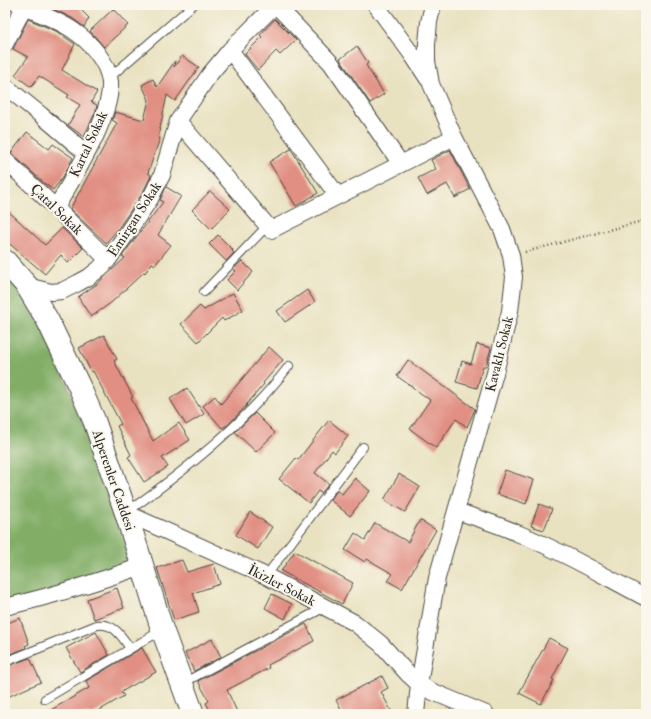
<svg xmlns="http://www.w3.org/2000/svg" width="651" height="719" viewBox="0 0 651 719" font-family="'IM FELL Double Pica',serif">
	<rect width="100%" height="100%" fill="#fbf7ec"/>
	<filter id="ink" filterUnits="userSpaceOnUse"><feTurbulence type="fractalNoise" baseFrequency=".025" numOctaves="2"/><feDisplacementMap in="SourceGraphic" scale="8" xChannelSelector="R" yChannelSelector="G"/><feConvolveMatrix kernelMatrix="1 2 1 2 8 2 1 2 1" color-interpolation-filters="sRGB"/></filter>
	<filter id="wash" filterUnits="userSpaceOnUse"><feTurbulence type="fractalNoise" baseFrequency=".012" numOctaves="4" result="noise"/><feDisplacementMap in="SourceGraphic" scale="16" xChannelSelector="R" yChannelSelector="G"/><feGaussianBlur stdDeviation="0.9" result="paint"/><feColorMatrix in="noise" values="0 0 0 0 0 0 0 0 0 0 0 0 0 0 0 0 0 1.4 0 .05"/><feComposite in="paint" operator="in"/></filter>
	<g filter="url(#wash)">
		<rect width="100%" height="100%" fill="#e9e2c1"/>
		<path fill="#81ad66" stroke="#566c48" d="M5,261L27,286L142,566L5,607Z"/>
		<g id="blocks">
			<path fill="#e18f83" d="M55,5H76L89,18L84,27L72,18L53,9Z
				M113,9L128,25L104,47L90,31Z
				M28,19L56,31L75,44L62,70L97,92L91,102L97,105L96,110L84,137L68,125L80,105L67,97L69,95L39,76L31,87L15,75L28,57L13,49Z
				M275,19L296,40L280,55L276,51L258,70L245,54L262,37L260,35Z
				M357,46L368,63L366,65L384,94L370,103L340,59Z
				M182,56L199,67L175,101L167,95L158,137L160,138L148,173L151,175L150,178L142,194L117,230L106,243L70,209L117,123L112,120L115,112L144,120L149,100L142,85L153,79L157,87L175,61L174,67Z
				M27,132L49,149L53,144L73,158L63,177L53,190L44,183L11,153Z
				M291,149L318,193L296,206L269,162Z
				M450,150L470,189L455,198L447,184L427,195L418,178L436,169L431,160Z
				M166,187L181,196L158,235L171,245L155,265L152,263L145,273L144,272L112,302L91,317L78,297L97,284L125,258L122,256L163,202L160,200Z
				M210,191L230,209L211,229L192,210Z
				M5,208L45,245L62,228L83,248L68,263L61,255L45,274L5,240Z
				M218,235L233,250L232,251L234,253L226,261L209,244Z
				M242,261L253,272L237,290L227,280L236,271L233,269Z
				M307,290L315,302L285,322L277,311Z
				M233,293L243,310L224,321L222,318L198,342L181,324L200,306L204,310Z
				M104,335L117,359L114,361L133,397L131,398L153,441L179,423L190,440L162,458L168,467L144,482L128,457L131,455L117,426L121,424L93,371L91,372L79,348Z
				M477,344L491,348L486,366H483L477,388L456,382L462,361L471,364Z
				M269,347L283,360L263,383L264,384L246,405H247L228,425L222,428L203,406L215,396L221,404Z
				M408,360L475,409L467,427L456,419L436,448L410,429L430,400L397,376Z
				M187,388L204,414L186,425L170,399Z
				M255,413L275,433L256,452L235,432Z
				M329,420L348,436L335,453L332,450L315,473L329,484L321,493L318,491L309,503L279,479L296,458L298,460Z
				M505,470L534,480L526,504L497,494Z
				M399,474L420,487L405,512L384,500Z
				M355,478L370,491L350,516L330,500L337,491L342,494Z
				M539,504L552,509L544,530L531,526Z
				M250,512L272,527L258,549L236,535Z
				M420,520L436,530L402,589L388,581L393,574L367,559L365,562L345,550L355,533L365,540L375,523L408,542Z
				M295,551L353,583L342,604L281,571Z
				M182,560L187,572L214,564L220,584L193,593L199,612L174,620L157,568Z
				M117,588L124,608L94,619L87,599Z
				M272,594L292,604L285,619L265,608Z
				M20,618L29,644L25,646L26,648L5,656V624Z
				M306,624L314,641L268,665L269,668L227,690L238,714H212L206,703L209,701L198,681Z
				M96,632L109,655L80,672L66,648Z
				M549,638L568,648L552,679L554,680L541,704L519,693Z
				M212,639L221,657L194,671L185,653Z
				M142,648L156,672L121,692L124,696L93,714H44L89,688L86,681Z
				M30,658L41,682L5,698V667Z
				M382,676L388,688L381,692L393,714H343L336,700Z"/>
		</g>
	</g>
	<g filter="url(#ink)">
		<use href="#blocks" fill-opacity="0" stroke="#484642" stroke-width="1"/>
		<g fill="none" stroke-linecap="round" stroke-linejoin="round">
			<defs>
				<path id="lane" d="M109,78L193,5
					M204,292L267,226
					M127,512C186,470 245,423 289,366
					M266,576L363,447
					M5,662L97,625C115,623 121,636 130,648
					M183,683L325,607
					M45,699L162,630"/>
				<path id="street" d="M19,5C37,13 57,19 74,31C90,42 108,62 110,82C112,118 73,177 56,208
					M276,5L331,63L401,164
					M376,5L413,56L428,79
					M5,44L24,7
					M230,50L338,196
					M5,86L41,115L86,153
					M178,121L271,230L454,137
					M5,160L56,208L108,260
					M27,286L51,292L62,291L78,283L89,277L99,269L108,260L125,236L150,199L162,175L178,121L210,74L230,50L275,5
					M456,511C477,518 497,524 517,533C562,551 604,576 646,598
					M126,513L266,576L355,623L381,644L407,673L419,684L431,691L486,714
					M5,607C52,596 97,582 142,566
					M416,714L419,684L437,578L495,373L510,311L514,277L511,255L502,229L454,137L431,84L427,61V44L429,22L433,5"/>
				<path id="secondary" d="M5,261L27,286L48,321L80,388L94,420L126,513L162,629L193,714"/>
			</defs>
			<use href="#lane" stroke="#484642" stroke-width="10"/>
			<use href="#street" stroke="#484642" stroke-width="18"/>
			<use href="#secondary" stroke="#484642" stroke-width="24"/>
			<path stroke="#484642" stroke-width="2.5" stroke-dasharray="1 3" stroke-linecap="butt" d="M525,252L646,220"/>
			<use href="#lane" stroke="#fff" stroke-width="8"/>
			<use href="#street" stroke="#fff" stroke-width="16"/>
			<use href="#secondary" stroke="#fff" stroke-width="22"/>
		</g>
	</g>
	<g text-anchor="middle" stroke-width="4" stroke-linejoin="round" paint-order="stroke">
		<g font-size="14" fill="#2b2b2b" stroke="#fbf7ec">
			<text transform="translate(88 144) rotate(-65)" y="5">Kartal Sokak</text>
			<text transform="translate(57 209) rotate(44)" y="5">Çatal Sokak</text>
			<text transform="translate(134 219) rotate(-57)" y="5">Emirgan Sokak</text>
			<text transform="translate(499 354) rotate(-76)" y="5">Kavaklı Sokak</text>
			<text transform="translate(114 480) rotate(71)" y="5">Alperenler Caddesi</text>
			<text transform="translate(282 585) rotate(27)" y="5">İkizler Sokak</text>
		</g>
	</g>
	<rect width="651" height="719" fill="none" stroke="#fbf7ec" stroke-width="20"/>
</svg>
